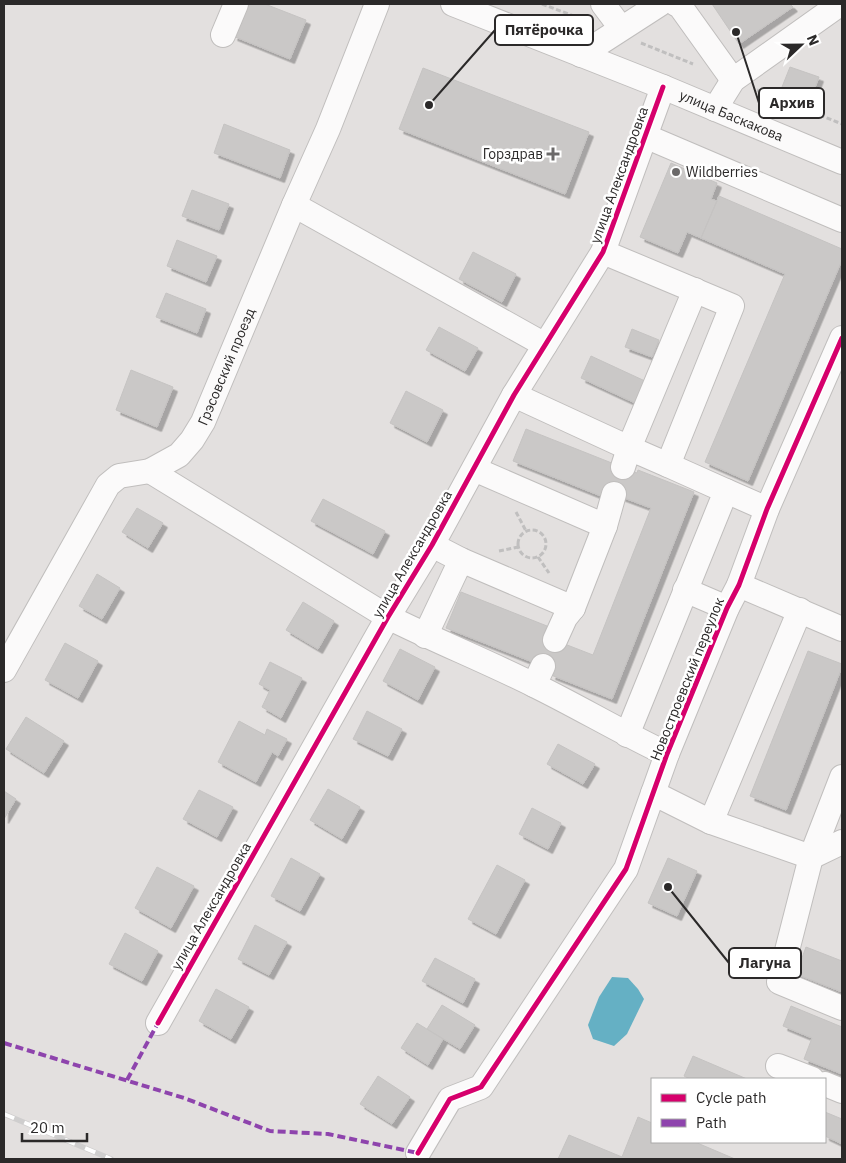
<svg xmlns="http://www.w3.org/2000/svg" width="846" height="1163" viewBox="0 0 846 1163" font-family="'IBM Plex Sans',sans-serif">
	<defs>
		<filter id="shadow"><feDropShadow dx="4.5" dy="4.5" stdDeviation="0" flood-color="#0004"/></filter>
	</defs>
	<rect width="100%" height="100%" fill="#e3e0df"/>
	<path fill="#65b0c4" d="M612,977L628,978L638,989L644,999L627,1034L614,1046L593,1039L588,1025L599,997Z"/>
	<path fill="#cac8c7" stroke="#c5c3c2" filter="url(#shadow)" d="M246,4H265L306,20L290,59L233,36Z
		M712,4H790L793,7L739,44Z
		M790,67L819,77L811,98L782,87Z
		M423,68L589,132L565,194L399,129Z
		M224,124L290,150L280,178L214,153Z
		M671,163L717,183L711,199L717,201L701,238L687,232L678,253L640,237Z
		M192,190L229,204L219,230L182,216Z
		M719,196L842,249V260L748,481L705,462L785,274L701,238Z
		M177,240L217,256L206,282L167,266Z
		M473,252L516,274L502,302L459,279Z
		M166,293L206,309L197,333L156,317Z
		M439,327L478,348L465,371L426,350Z
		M632,329L659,340L652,357L625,347Z
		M591,356L645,381L635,403L581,378Z
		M131,370L173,387L157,427L116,410Z
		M406,391L443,410L427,442L390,423Z
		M526,429L637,473L638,470L694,492L612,699L551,675L553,670L446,628L461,592L547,626L544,636L593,655L651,508L603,490L601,496L513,461Z
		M323,499L385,531L373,554L311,521Z
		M137,508L163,523L148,548L122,532Z
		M97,574L120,588L102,619L79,606Z
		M303,602L334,621L318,649L286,630Z
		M65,643L98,661L78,698L45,680Z
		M400,649L435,667L418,700L383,681Z
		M808,651L842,664V667L786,810L750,796Z
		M270,662L302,678L281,718L262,707L270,690L259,684Z
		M367,711L402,729L388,756L353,739Z
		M26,717L64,741L44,773L6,749Z
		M239,721L265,735L267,729L287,739L278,756L272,752L256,782L218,762Z
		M558,744L595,764L583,784L547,764Z
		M328,789L360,807L342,839L310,820Z
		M199,790L233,807L217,837L183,819Z
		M4,791L16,799L4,819Z
		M532,808L561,823L548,849L519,834Z
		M291,858L320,874L300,911L271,896Z
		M668,858L697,871L677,916L648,903Z
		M497,865L525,880L496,934L468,919Z
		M157,867L194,886L171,928L135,908Z
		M255,925L287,942L269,975L238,959Z
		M125,933L158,951L142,981L109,964Z
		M806,947L842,961V992L796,974Z
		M435,958L475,979L463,1003L422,981Z
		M216,989L249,1007L231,1039L199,1021Z
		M442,1005L475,1025L460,1049L427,1029Z
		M791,1006L842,1027V1074L804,1059L812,1038L783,1026Z
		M417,1023L443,1039L428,1065L401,1048Z
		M693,1056L747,1079H690L684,1076Z
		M378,1076L410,1097L392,1124L360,1104Z
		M825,1112L842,1119V1144L825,1136Z
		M638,1117L652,1123V1142H695L735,1159H558L569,1135L622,1157Z"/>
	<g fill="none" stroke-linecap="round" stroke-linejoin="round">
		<defs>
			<g id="minor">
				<path id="s1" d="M453,4L663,87L842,162"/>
				<path d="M603,4L621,28"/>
				<path d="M676,4L680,6L733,80"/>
				<path d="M223,35L236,4"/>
				<path d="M581,55L660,4"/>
				<path d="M715,109L733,80L840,4"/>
				<path d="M645,136L842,220"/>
				<path d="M294,205L545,345"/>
				<path d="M603,252L732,306L668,465L726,491L627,735"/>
				<path d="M514,395L629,448L695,290"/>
				<path d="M623,467L629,448L668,465"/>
				<path d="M150,471L388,617C436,641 486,661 534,685C579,707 622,733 667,754"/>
				<path d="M726,491L767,509"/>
				<path d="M605,526L614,494"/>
				<path d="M432,545L461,560L573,608L605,526L474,469"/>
				<path d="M739,585L842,629"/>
				<path d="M685,590L727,608"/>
				<path d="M425,636L461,560"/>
				<path d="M555,640L565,618L573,608"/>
				<path id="s2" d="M4,670L108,485L119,476L150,471L179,455L192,440L203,422L294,205L328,129L377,4"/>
				<path d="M534,685L543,666"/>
				<path d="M842,777L811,857L779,982L842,1008"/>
				<path d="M653,793L711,822L811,857L842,842"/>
				<path d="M711,822L800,610"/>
				<path d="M158,1023L388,617L432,545L514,395L603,252L663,87"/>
				<path d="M778,1066L812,1079"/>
				<path d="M825,1084L842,1091"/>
				<path d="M418,1153L450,1099L481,1087L626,869L667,754L727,608L739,585L767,509L842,338"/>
			</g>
		</defs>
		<use href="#minor" stroke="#c0bebd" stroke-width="26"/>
		<path stroke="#c0bfbf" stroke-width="3" stroke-dasharray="5 2.5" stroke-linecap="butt" d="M542,4L587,21
			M641,43L693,64
			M757,90L842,124
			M516,512L526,531
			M518 544a14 14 0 1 1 28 0a14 14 0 1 1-28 0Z
			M499,551L518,547
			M538,557L549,573"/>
		<use href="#minor" stroke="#fbfafa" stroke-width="24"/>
		<defs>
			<path id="rail" d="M4,1114L111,1159"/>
		</defs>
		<use href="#rail" stroke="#cfcece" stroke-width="5.5"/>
		<use href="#rail" stroke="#fff" stroke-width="4" stroke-dasharray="11" stroke-linecap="butt"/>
		<path stroke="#8e44ad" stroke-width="4" stroke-dasharray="8 4" stroke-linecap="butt" d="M4,1043L184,1098L270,1131L328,1134L418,1153
			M127,1080L158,1023"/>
		<defs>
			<path id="cycleway" d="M158,1023L388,617L432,545L514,395L603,252L663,87
				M418,1153L450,1099L481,1087L626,869L667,754L727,608L739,585L767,509L842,338"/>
		</defs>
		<use href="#cycleway" stroke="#fff" stroke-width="8"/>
		<use href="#cycleway" stroke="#d6006c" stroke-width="5"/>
	</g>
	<g fill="#6b6969" stroke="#fff" stroke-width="2">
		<path d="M550.5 146.5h5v5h5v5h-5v5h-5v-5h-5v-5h5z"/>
		<circle cx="676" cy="172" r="5"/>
	</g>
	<g text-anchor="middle" stroke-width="5" stroke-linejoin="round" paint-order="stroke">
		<g font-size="14" fill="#2b2929" stroke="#fff">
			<text dy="5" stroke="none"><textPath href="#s1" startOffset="300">улица Баскакова</textPath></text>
			<text transform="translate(619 175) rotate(-70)" y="5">улица Александровка</text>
			<text dy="5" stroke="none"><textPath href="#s2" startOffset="392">Грэсовский проезд</textPath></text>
			<text transform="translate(412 554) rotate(-60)" y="5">улица Александровка</text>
			<text transform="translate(687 679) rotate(-68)" y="5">Новостроевский переулок</text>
			<text transform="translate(211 906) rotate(-60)" y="5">улица Александровка</text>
		</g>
		<g font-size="14" fill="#2b2929" stroke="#fff" text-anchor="end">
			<text x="543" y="159">Горздрав</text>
			<text x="686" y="177" text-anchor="start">Wildberries</text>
		</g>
	</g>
	<path fill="none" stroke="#2b2929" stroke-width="2" d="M429 105L495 30M736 32L759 103M668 887L729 963"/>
	<g fill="#2b2929" stroke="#fff" stroke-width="2">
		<circle cx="429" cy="105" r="5"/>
		<circle cx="736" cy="32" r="5"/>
		<circle cx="668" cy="887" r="5"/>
	</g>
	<g fill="#fff" stroke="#2b2929" stroke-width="2">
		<rect x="495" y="15" width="98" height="30" rx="5"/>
		<rect x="759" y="88" width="65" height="30" rx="5"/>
		<rect x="729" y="948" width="72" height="30" rx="5"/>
	</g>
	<g font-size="15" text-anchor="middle" font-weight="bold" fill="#2b2929">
		<text x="544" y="35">Пятёрочка</text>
		<text x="792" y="108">Архив</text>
		<text x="765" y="968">Лагуна</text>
	</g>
	<rect width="846" height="1163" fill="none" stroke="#2b2929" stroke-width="10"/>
	<rect x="651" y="1078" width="175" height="65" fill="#ffffff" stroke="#aaa9a9"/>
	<rect x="661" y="1094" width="25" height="8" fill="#d6006c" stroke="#aaa9a9"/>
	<text x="696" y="1103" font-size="15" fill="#2b2929">Cycle path</text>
	<rect x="661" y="1119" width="25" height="8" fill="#8e44ad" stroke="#aaa9a9"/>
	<text x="696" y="1128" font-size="15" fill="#2b2929">Path</text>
	<g transform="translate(801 45) rotate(68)" stroke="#ffffff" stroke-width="4" paint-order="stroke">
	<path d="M0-4L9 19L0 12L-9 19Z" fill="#2b2929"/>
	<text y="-8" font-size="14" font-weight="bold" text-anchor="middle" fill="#2b2929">N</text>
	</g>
	<path d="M22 1133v8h65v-8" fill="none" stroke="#2b2929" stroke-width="2.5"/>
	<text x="30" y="1133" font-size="15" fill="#2b2929" stroke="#ffffff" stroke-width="4" paint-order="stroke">20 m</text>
</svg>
